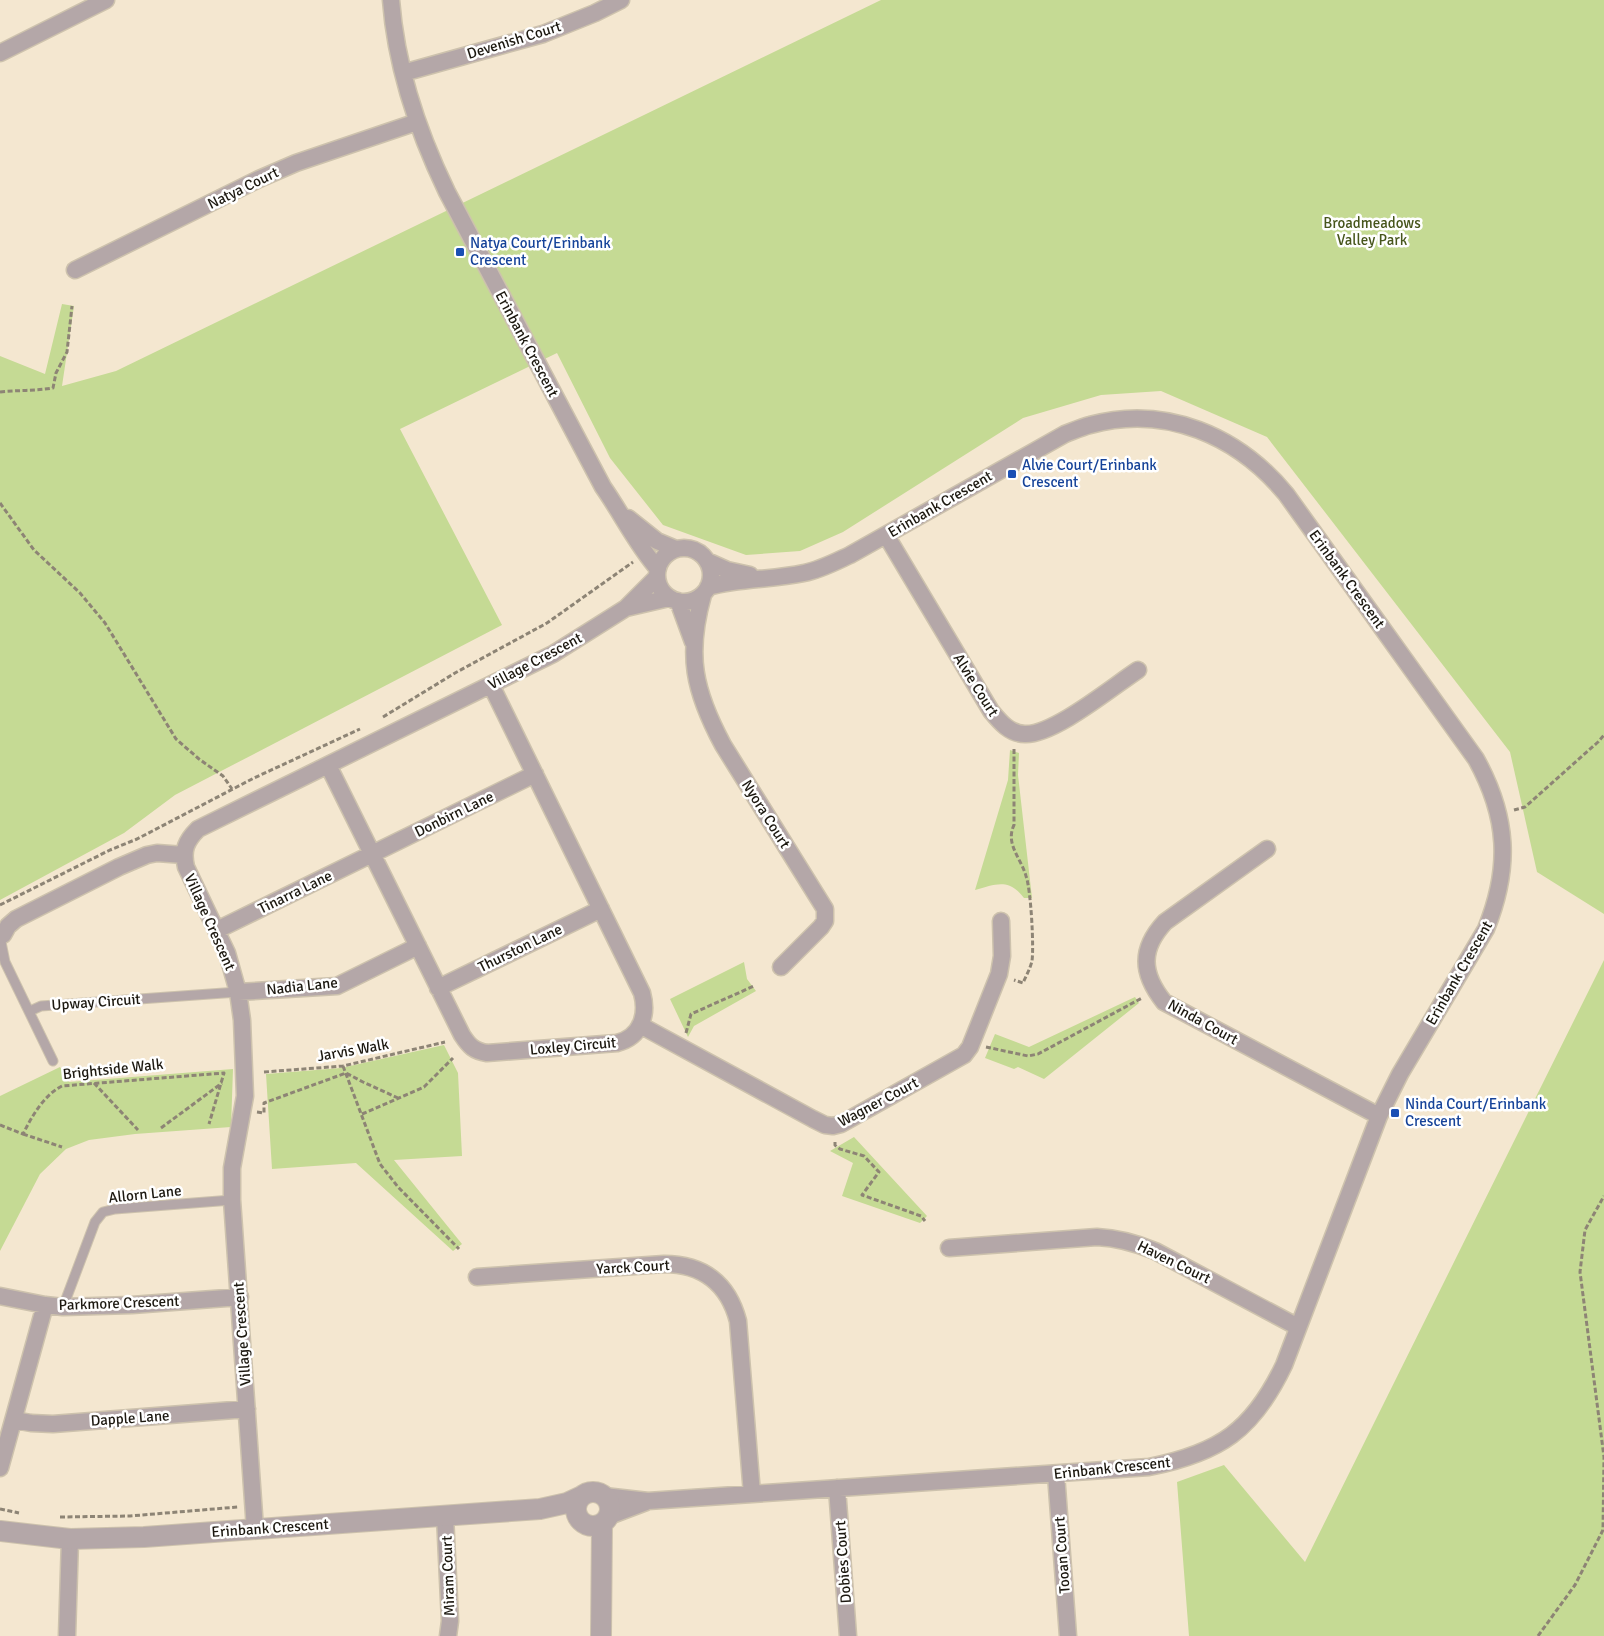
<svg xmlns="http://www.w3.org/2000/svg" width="1604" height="1636" viewBox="0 0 1604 1636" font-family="Signika,sans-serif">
	<rect width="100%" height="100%" fill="#f4e7d0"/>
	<path fill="#c5da94" d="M881,0H1604V914L1537,872L1510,752L1267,437L1161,391L1101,395L1023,418L843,532L800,551L746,555L663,525L610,458L557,353L400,429L502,625L175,795L124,833L0,900V356L45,374L62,304L74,306L62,386L116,371Z
		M1010,750L1019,753L1018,775L1032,898H1024C1009,878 996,884 975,890L1008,780Z
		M1604,960V1636H1189L1177,1482L1224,1465L1305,1562Z
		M744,962L747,979L756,991L694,1026L688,1037L670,999Z
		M1135,997L1139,1003L1044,1079L1018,1067L1014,1069L985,1058L995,1034L1029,1047Z
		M444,1045L458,1073L462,1156L394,1160L462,1244L453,1251L356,1163L272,1169L266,1074L341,1068Z
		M60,1067L69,1082L233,1069L231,1127L135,1134L89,1140L66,1149L40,1174L0,1251V1096Z
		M854,1137L927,1216L920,1223L842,1196L853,1163L830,1151Z"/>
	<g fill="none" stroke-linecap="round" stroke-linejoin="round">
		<defs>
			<path id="service" d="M3,935L1,942L5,962L53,1061
				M30,1011L41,1006L238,992
				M63,1307L95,1222L103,1212L115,1209L232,1200"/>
			<path id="minor" d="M391,0C396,67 418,132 447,192L603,487C622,514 636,544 658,569
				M0,53L106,0
				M403,73L543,34L595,13L621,0
				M75,270L259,179L296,163L417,122
				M628,518L657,541L676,549
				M886,535L991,711C1000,722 1010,734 1025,734C1054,735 1112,687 1138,670
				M657 575a27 27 0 1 1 54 0a27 27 0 1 1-54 0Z
				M707,561L727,570L750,575
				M703,595C686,655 694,691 723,745L825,909V921L821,927L781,967
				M678,601L693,642
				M626,608L669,598
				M328,765L462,1035C469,1046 474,1051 487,1053L617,1043C641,1037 648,1015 642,993L491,685
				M1267,849L1165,922C1140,949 1141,973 1164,1002L1379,1116
				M217,930L535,774
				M3,935L8,926L16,919L119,867L147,855L157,853L184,855
				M438,988L601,909
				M238,992L337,986L418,946
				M640,1025L813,1119L825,1125L833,1126L841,1124L964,1055L970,1047L999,974L1002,956L1001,921
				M949,1248L1097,1237C1118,1238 1136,1243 1155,1251L1298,1327
				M477,1277L664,1264C703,1264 728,1283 738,1321L752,1494
				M0,1296L45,1305L63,1307L132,1305L240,1297
				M14,1420L31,1423L53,1424L247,1409
				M0,1468L45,1305
				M1056,1474L1068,1636
				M837,1488L848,1636
				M604,1496L648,1501L1149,1467C1220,1453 1253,1430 1284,1365L1379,1116L1400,1074L1486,929C1511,867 1508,817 1476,759L1286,494C1238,436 1166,404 1090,425C1082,427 1073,431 1065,434L850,555C835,562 820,570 804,573C772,580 740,578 708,587
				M445,1516L450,1621L448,1636
				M609,1516L646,1502
				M255,1529L232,1200V1168L245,1096L242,1020L238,992L227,953L186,867C182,850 186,841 198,829L553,654L626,608L657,577
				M67,1636L70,1539"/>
			<path id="tertiary" d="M576 1509a17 17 0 1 1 34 0a17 17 0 1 1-34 0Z
				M0,1531L70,1539L144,1537L540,1509L567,1503L582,1496
				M601,1636L602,1524"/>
		</defs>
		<use href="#service" stroke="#cdc2ad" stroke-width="11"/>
		<use href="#minor" stroke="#cdc2ad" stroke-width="19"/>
		<use href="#tertiary" stroke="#cdc2ad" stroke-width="22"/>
		<path stroke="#8d8475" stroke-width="3" stroke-dasharray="5 2.5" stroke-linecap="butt" d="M0,392C18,390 35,391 53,388L56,373L67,352L72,306
			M0,503L34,550L80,593L105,623L176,739L199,759L223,776L232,789
			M383,717L455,673L547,623L633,562
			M1014,749V825C1005,844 1021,858 1026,876C1031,890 1034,947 1032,961C1030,969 1026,976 1023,983L1014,980
			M1514,810L1525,807L1598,742L1604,735
			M0,905L110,850L137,839L254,778L360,729
			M686,1033L691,1014L754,986
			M986,1047L1028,1056L1038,1054L1142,998
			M343,1066L380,1164L398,1187L459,1249
			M264,1072L343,1066L445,1042
			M94,1083L138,1130
			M257,1112L264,1113V1103L346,1073L363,1082L398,1098
			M362,1114L424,1087L453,1058
			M0,1125L23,1134C32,1116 44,1095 62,1086L224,1073L209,1124
			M161,1128L222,1083
			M23,1134L62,1147
			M835,1142V1145L840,1149L864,1156L879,1172L862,1195L921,1216L925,1221
			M0,1509L19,1513
			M60,1517L130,1516L238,1507
			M1538,1636L1575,1585L1603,1530L1604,1457L1580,1272L1585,1230L1604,1196"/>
		<use href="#service" stroke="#b4a7a8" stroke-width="9"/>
		<use href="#minor" stroke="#b4a7a8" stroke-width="16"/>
		<use href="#tertiary" stroke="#b4a7a8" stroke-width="20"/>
	</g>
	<g fill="#1a4fb4" stroke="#fff" stroke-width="2">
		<rect x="455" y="247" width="10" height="10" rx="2.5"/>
		<rect x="1007" y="469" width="10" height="10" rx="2.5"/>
		<rect x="1390" y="1108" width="10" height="10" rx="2.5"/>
	</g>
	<g text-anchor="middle" stroke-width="5" stroke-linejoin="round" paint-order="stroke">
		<g font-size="15" fill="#1c1810" stroke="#fff">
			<text transform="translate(514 40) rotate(-17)" y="5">Devenish Court</text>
			<text transform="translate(243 188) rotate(-26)" y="5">Natya Court</text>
			<text transform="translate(527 344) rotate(62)" y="5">Erinbank Crescent</text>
			<text transform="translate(940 504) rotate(-30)" y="5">Erinbank Crescent</text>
			<text transform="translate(1347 579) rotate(54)" y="5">Erinbank Crescent</text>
			<text transform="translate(535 661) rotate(-28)" y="5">Village Crescent</text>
			<text transform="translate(976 685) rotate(58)" y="5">Alvie Court</text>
			<text transform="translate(454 814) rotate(-26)" y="5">Donbirn Lane</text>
			<text transform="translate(766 814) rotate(58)" y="5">Nyora Court</text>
			<text transform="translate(295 892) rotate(-26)" y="5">Tinarra Lane</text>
			<text transform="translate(210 922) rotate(66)" y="5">Village Crescent</text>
			<text transform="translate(520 948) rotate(-26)" y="5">Thurston Lane</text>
			<text transform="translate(1459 973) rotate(-60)" y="5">Erinbank Crescent</text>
			<text transform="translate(302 986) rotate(-6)" y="5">Nadia Lane</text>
			<text transform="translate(96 1002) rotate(-4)" y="5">Upway Circuit</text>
			<text transform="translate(1203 1022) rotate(29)" y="5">Ninda Court</text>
			<text transform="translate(573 1046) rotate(-5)" y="5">Loxley Circuit</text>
			<text transform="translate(353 1050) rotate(-10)" y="5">Jarvis Walk</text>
			<text transform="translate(113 1069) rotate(-6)" y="5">Brightside Walk</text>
			<text transform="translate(878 1102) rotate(-28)" y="5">Wagner Court</text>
			<text transform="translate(145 1194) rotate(-6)" y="5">Allorn Lane</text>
			<text transform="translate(1174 1262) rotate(26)" y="5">Haven Court</text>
			<text transform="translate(633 1267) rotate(-3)" y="5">Yarck Court</text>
			<text transform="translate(119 1303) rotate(-2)" y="5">Parkmore Crescent</text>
			<text transform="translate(242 1334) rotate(-94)" y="5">Village Crescent</text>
			<text transform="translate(130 1418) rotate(-4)" y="5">Dapple Lane</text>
			<text transform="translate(1112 1468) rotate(-6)" y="5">Erinbank Crescent</text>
			<text transform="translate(270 1528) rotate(-4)" y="5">Erinbank Crescent</text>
			<text transform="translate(1062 1555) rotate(-94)" y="5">Tooan Court</text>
			<text transform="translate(843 1562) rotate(-94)" y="5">Dobies Court</text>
			<text transform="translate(448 1576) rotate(-92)" y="5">Miram Court</text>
		</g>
		<g font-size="15" fill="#47561c" stroke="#fff">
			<text x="1372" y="228">Broadmeadows<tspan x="1372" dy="17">Valley Park</tspan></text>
		</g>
		<g font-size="15" fill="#164399" stroke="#fff" text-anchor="start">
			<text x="470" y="248">Natya Court/Erinbank<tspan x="470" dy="17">Crescent</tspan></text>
			<text x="1022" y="470">Alvie Court/Erinbank<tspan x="1022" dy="17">Crescent</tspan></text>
			<text x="1405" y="1109">Ninda Court/Erinbank<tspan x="1405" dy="17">Crescent</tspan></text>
		</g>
	</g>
</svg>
